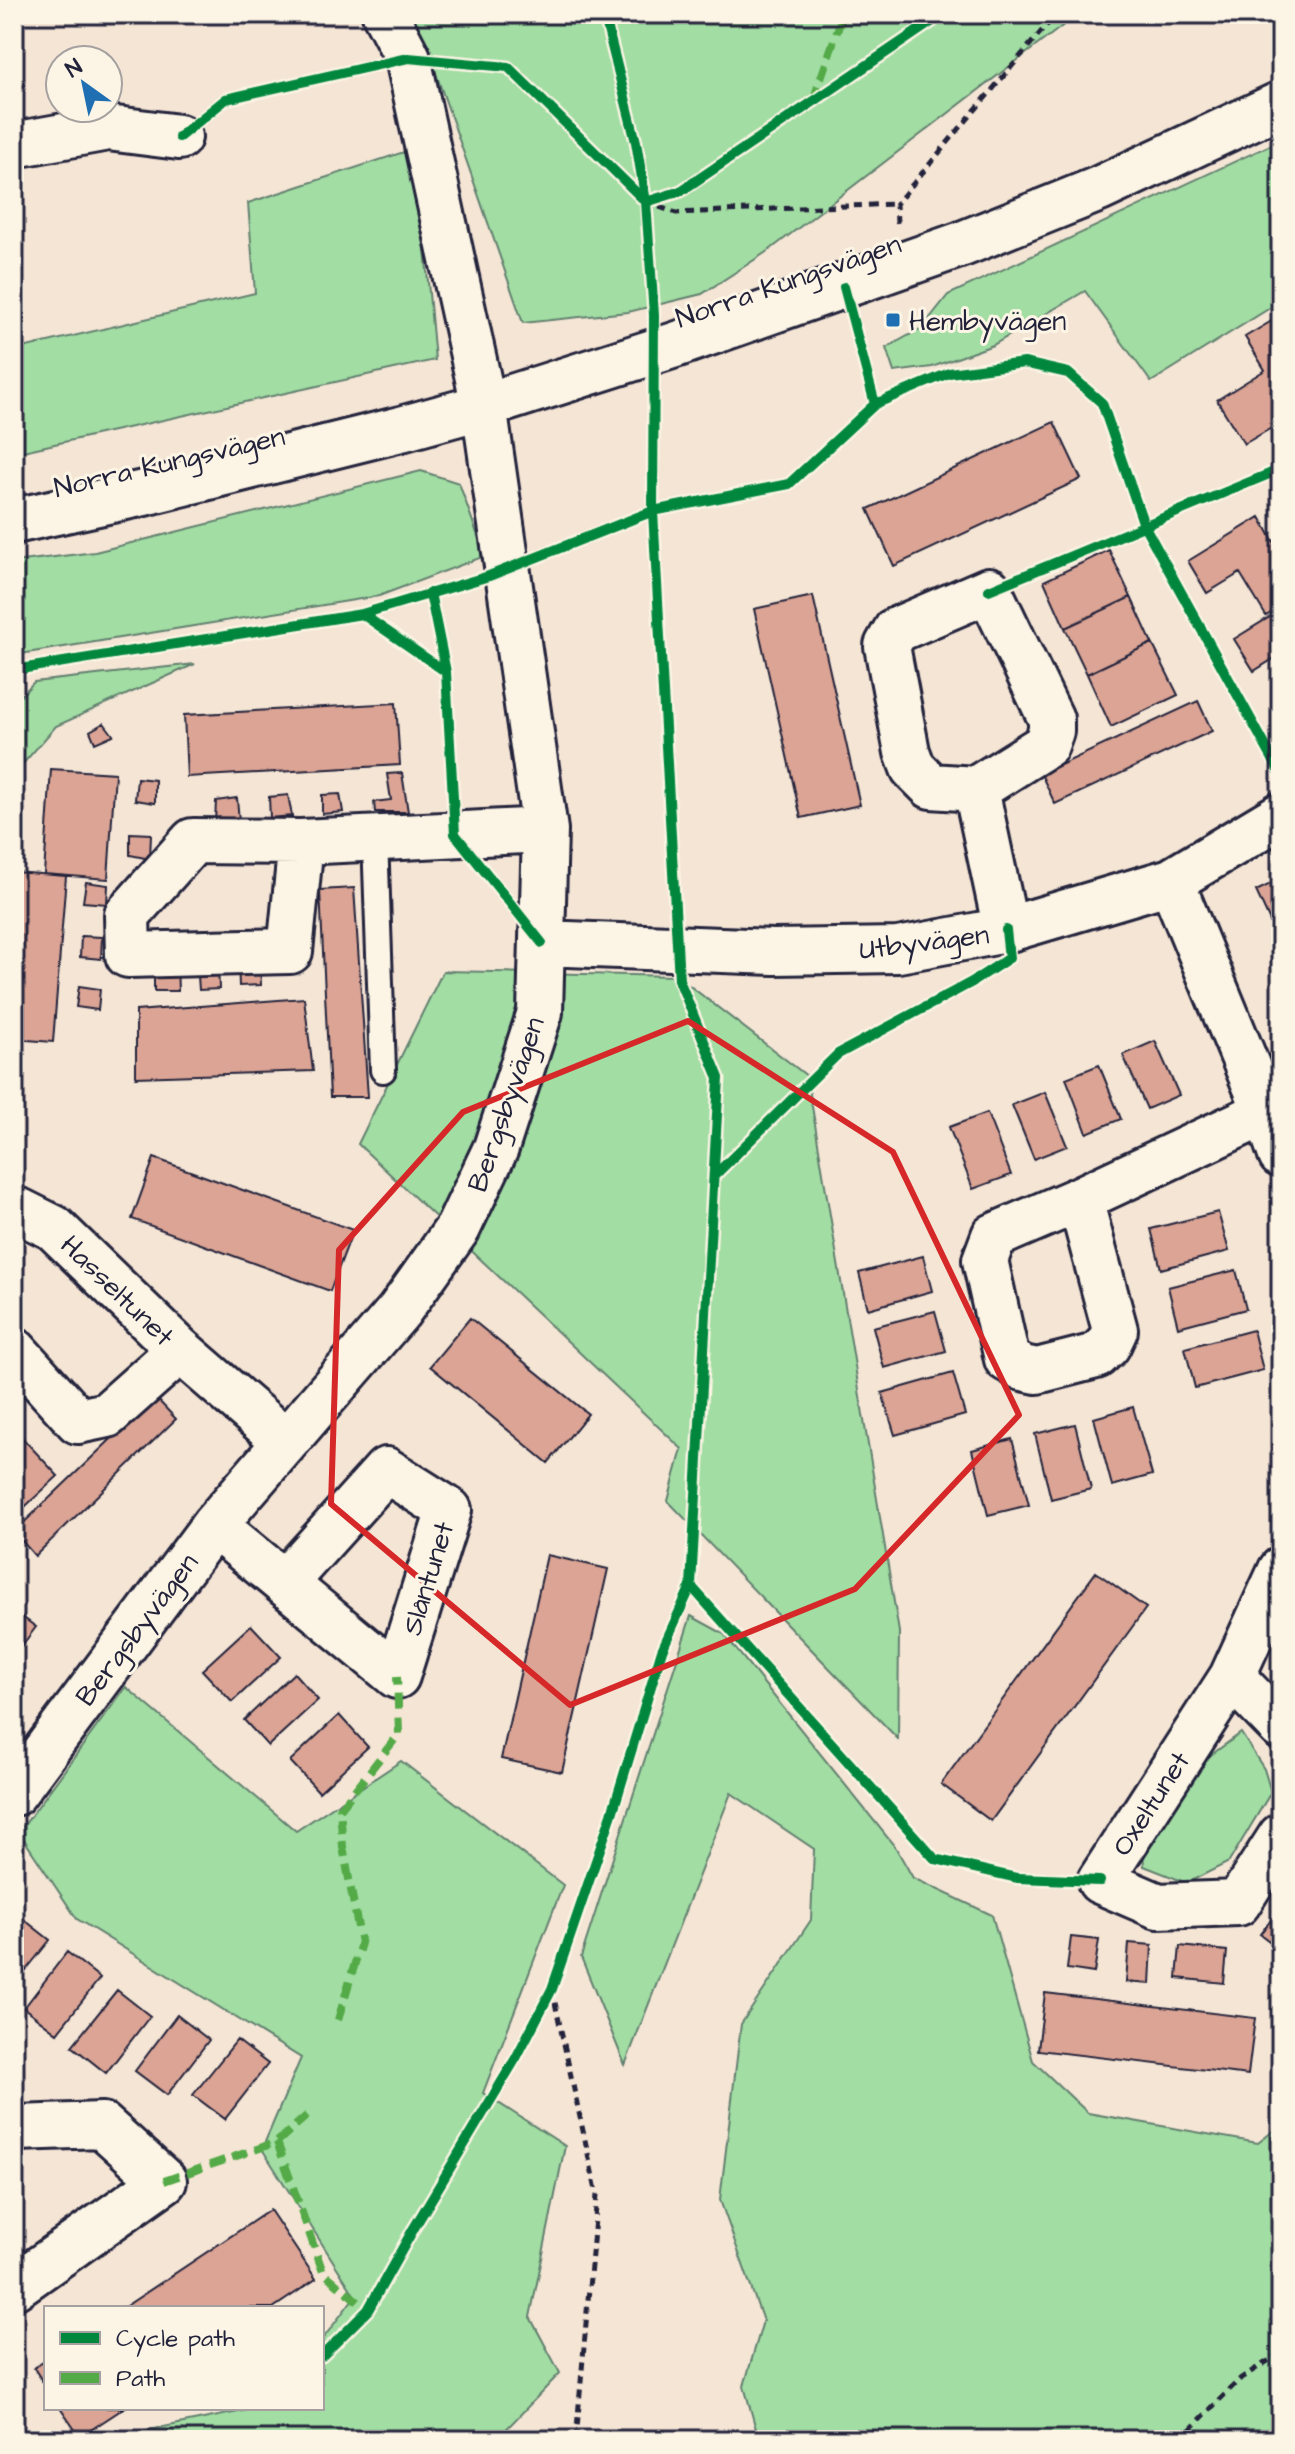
<svg xmlns="http://www.w3.org/2000/svg" width="1295" height="2454" viewBox="0 0 1295 2454" font-family="'Architects Daughter',sans-serif">
	<rect width="100%" height="100%" fill="#f5e5d5"/>
	<filter id="ink" filterUnits="userSpaceOnUse"><feTurbulence type="fractalNoise" baseFrequency=".0125" numOctaves="2"/><feDisplacementMap in="SourceGraphic" scale="16" xChannelSelector="R" yChannelSelector="G"/><feConvolveMatrix kernelMatrix="1 2 1 2 8 2 1 2 1" color-interpolation-filters="sRGB"/></filter>
	<g filter="url(#ink)">
		<path fill="#a2dda3" stroke="#62806f" stroke-width="2" d="M411,14H1078L771,249L702,294L628,312L523,323L432,62Z
			M1281,140V301L1151,382L1085,291L993,345L932,367L894,372L886,348L922,328L948,295Z
			M416,148L435,360L14,453V350L255,293L248,203Z
			M421,471L459,483L485,556L379,596L14,655V562L95,552Z
			M195,664L56,726L14,774V703L34,682Z
			M443,971L677,976L807,1076L899,1632L898,1739L668,1501L682,1449L358,1144Z
			M691,1616L724,1634L896,1848L913,1878L992,1915L1033,2061L1088,2113L1258,2143L1281,2125V2440H759L744,2386L763,2321L720,2200L741,2024L811,1920L814,1849L731,1793L625,2065L581,1957Z
			M126,1687L296,1831L401,1761L563,1885L483,2093L565,2146L530,2317L560,2373L496,2440H99L258,2408H322V2340L355,2296L262,2149L301,2058L77,1919L19,1832Z
			M1241,1733L1264,1769L1271,1792L1229,1862L1187,1883L1144,1866L1142,1833L1196,1766Z"/>
		<path fill="#dba494" stroke="#22223b" stroke-width="2" d="M1275,319L1281,328V432L1275,426L1244,444L1217,400L1265,370L1245,337Z
			M1054,422L1081,479L894,566L868,509Z
			M1260,517L1274,542L1280,538L1281,540V607L1266,616L1240,573L1207,593L1188,561Z
			M1109,550L1131,597L1065,628L1044,581Z
			M813,596L860,805L801,818L754,609Z
			M1131,597L1152,643L1087,674L1065,628Z
			M1281,610V654L1254,671L1234,639Z
			M1152,643L1178,695L1111,727L1087,674Z
			M1198,701L1212,731L1055,804L1041,774Z
			M396,703L400,765L187,777L184,715Z
			M104,723L113,735L95,743L90,731Z
			M51,769L115,773L108,879L44,874Z
			M402,773L408,812H375L374,802L391,800L387,774Z
			M137,778L155,780V803L135,800Z
			M340,794L343,812L322,814V795Z
			M288,795L292,816L270,818L269,797Z
			M237,798L239,821L215,822L216,801Z
			M130,833L151,834L150,859L130,855Z
			M14,872L66,876L53,1042L14,1039Z
			M1281,879V925L1273,928L1256,891Z
			M86,882L108,885L107,904L83,902Z
			M354,888L368,1097H330L320,890Z
			M81,936L102,937L101,959L80,957Z
			M260,959L261,985L239,986L238,960Z
			M218,961L219,989L199,990L197,962Z
			M154,963H177L178,991H154Z
			M79,986L100,989L98,1010L76,1007Z
			M304,998L313,1071L136,1077V1011Z
			M1155,1041L1179,1095L1147,1109L1123,1055Z
			M1099,1065L1121,1119L1087,1133L1066,1078Z
			M1045,1092L1067,1146L1034,1159L1012,1105Z
			M987,1113L1011,1175L973,1189L949,1127Z
			M154,1158L353,1230L330,1291L132,1219Z
			M1218,1212L1229,1251L1161,1269L1151,1229Z
			M923,1256L932,1291L868,1309L859,1273Z
			M1236,1270L1246,1309L1178,1327L1168,1287Z
			M935,1311L946,1351L884,1368L873,1327Z
			M470,1318L588,1414L548,1463L430,1366Z
			M1253,1330L1263,1370L1195,1388L1185,1348Z
			M953,1373L965,1415L895,1435L882,1393Z
			M155,1397L176,1419L35,1556L14,1532Z
			M1133,1407L1152,1475L1112,1486L1094,1418Z
			M1075,1424L1091,1489L1051,1499L1035,1434Z
			M14,1429L58,1476L14,1517Z
			M1012,1439L1029,1505L988,1515L972,1450Z
			M547,1555L608,1569L562,1772L501,1759Z
			M1096,1572L1146,1608L991,1821L941,1784Z
			M14,1611L36,1627L14,1656Z
			M251,1625L281,1657L232,1702L202,1670Z
			M294,1673L318,1700L268,1746L244,1720Z
			M339,1715L368,1747L319,1792L290,1761Z
			M17,1914L50,1940L14,1985V1918Z
			M1275,1915L1281,1919V1950L1260,1934Z
			M1071,1937L1099,1940L1094,1973L1067,1969Z
			M1129,1943L1152,1945L1150,1984L1126,1982Z
			M1180,1946L1227,1951L1224,1983L1177,1978Z
			M67,1952L100,1978L57,2033L24,2008Z
			M117,1990L150,2016L106,2073L72,2046Z
			M1045,1993L1255,2018L1248,2075L1038,2050Z
			M177,2015L209,2040L167,2095L135,2071Z
			M237,2040L268,2064L225,2119L193,2095Z
			M270,2210L316,2279L273,2308H123Z
			M46,2360V2387L34,2368Z
			M60,2408H124L80,2437Z"/>
		<g fill="none" stroke-linecap="round" stroke-linejoin="round">
			<defs>
				<path id="lane" d="M375,838L383,1070"/>
				<path id="street" d="M14,145L108,128L179,137
					M976,789L1046,745L1051,731V719L989,590L896,630L887,646L907,752L913,768L931,786L976,789L1006,930
					M193,841L301,842L290,951L128,955L127,915Z
					M301,842L545,830
					M1171,881L1266,1112L1281,1155
					M542,943L774,952L898,950L1006,930L1171,881L1281,815
					M1080,1199L1115,1330L1108,1345L1096,1356L1037,1371L1023,1368L1007,1359L985,1260L994,1236L1080,1199L1266,1112
					M14,1215L20,1211L54,1228L180,1350L285,1441
					M14,1350L78,1421L107,1415L180,1350
					M214,1525L397,1676L449,1510L386,1470L285,1582
					M1281,1570L1232,1677L1100,1881L1158,1906L1238,1903L1281,1836
					M1232,1677L1281,1727
					M14,1793L214,1525L399,1311L458,1228L496,1148L540,1012L545,830L484,406L408,58L385,14
					M14,2131L17,2128L102,2125L164,2181L14,2287"/>
				<path id="secondary" d="M14,521L144,493L401,429L484,406L675,345L962,244L1099,189L1281,104"/>
			</defs>
			<use href="#lane" stroke="#22223b" stroke-width="30"/>
			<use href="#street" stroke="#22223b" stroke-width="50"/>
			<use href="#secondary" stroke="#22223b" stroke-width="50"/>
			<path stroke="#22223b" stroke-width="5" stroke-dasharray="8 6" stroke-linecap="butt" d="M646,202L676,213L896,204
				M897,223L896,204L1056,14
				M552,1989L597,2195L576,2440
				M1180,2440L1241,2378L1281,2353"/>
			<use href="#lane" stroke="#fcf5e5" stroke-width="24"/>
			<use href="#street" stroke="#fcf5e5" stroke-width="44"/>
			<use href="#secondary" stroke="#fcf5e5" stroke-width="44"/>
			<path stroke="#53aa46" stroke-width="8" stroke-dasharray="16 8" stroke-linecap="butt" d="M813,101L843,14
				M338,2020L361,1943L343,1847L340,1809L399,1734L397,1676
				M277,2142L323,2272L368,2310
				M164,2181L277,2142L312,2111"/>
			<defs>
				<path id="cycleway" d="M179,137L226,99L408,58L508,67L646,202
					M646,202L681,191L943,14
					M844,287L875,404
					M989,590L1281,469
					M430,593L446,672L455,834L542,943
					M362,614L446,672
					M14,670L362,614L489,576L653,511L789,484L875,404L949,373L1024,363L1068,373L1102,403L1144,525L1281,774
					M715,1175L838,1054L972,982L1009,958L1006,930
					M691,1586L935,1859L1017,1878L1100,1881
					M322,2356L368,2310L414,2228L516,2058L552,1989L612,1814L662,1650L691,1586L719,1078L679,980L653,511L654,315L646,202L636,142L604,14"/>
			</defs>
			<use href="#cycleway" stroke="#fcf5e5" stroke-width="15"/>
			<use href="#cycleway" stroke="#00873e" stroke-width="10"/>
		</g>
	</g>
	<path fill="none" stroke="#d62828" stroke-width="6" stroke-linejoin="round" d="M688,1021L893,1152L1019,1415L855,1589L570,1705L331,1504L339,1250L463,1112Z"/>
	<rect fill="#1f6fb2" stroke="#fcf5e5" stroke-width="3" x="885" y="312" width="16" height="16" rx="4"/>
	<g text-anchor="middle" stroke-width="6" stroke-linejoin="round" paint-order="stroke">
		<g font-size="28" fill="#22223b" stroke="#fcf5e5">
			<text transform="translate(788 280) rotate(-19)" y="10">Norra Kungsvägen</text>
			<text transform="translate(169 461) rotate(-13)" y="10">Norra Kungsvägen</text>
			<text transform="translate(924 941) rotate(-7)" y="10">Utbyvägen</text>
			<text transform="translate(505 1104) rotate(-71)" y="10">Bergsbyvägen</text>
			<text transform="translate(118 1290) rotate(44)" y="10">Hasseltunet</text>
			<text transform="translate(427 1578) rotate(-73)" y="10">Slåntunet</text>
			<text transform="translate(136 1629) rotate(-53)" y="10">Bergsbyvägen</text>
			<text transform="translate(1150 1803) rotate(-57)" y="10">Oxeltunet</text>
		</g>
		<g font-size="28" fill="#22223b" stroke="#fcf5e5" text-anchor="start">
			<text x="909" y="330">Hembyvägen</text>
		</g>
	</g>
	<rect width="1295" height="2454" fill="none" stroke="#fcf5e5" stroke-width="48"/>
	<rect x="24" y="24" width="1247" height="2406" fill="none" stroke="#22223b" stroke-width="3" filter="url(#ink)"/>
	<rect x="44" y="2306" width="280" height="104" fill="#fcf5e5" stroke="#a5a1a1" stroke-width="2"/>
	<rect x="60" y="2332" width="40" height="12" fill="#00873e" stroke="#a5a1a1" stroke-width="2"/>
	<text x="116" y="2346" font-size="24" fill="#22223b">Cycle path</text>
	<rect x="60" y="2372" width="40" height="12" fill="#53aa46" stroke="#a5a1a1" stroke-width="2"/>
	<text x="116" y="2386" font-size="24" fill="#22223b">Path</text>
	<g transform="translate(84 84) rotate(327)"><circle r="38" fill="#fcf5e5" stroke="#a5a1a1" stroke-width="2"/>
	<path d="M0-6L14 30L0 20L-14 30Z" fill="#1f6fb2"/>
	<text y="-12" font-size="22" font-weight="bold" text-anchor="middle" fill="#22223b">N</text>
	</g>
</svg>
